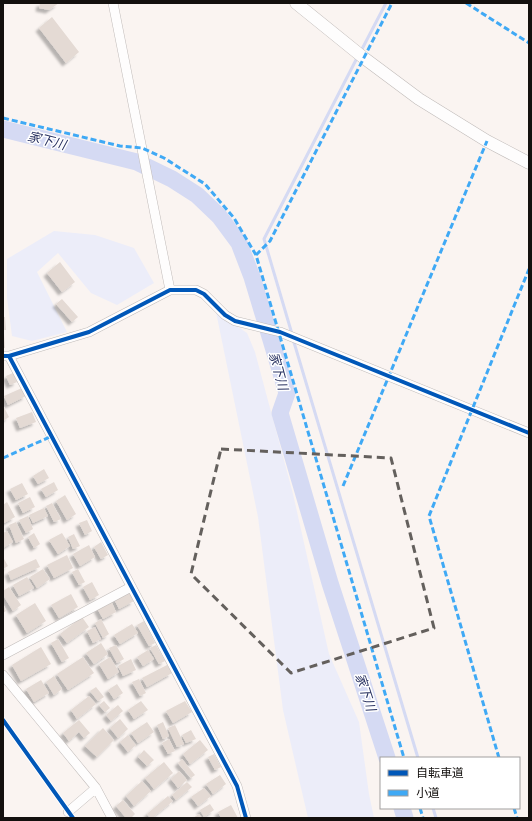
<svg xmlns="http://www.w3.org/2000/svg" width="532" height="821" viewBox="0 0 532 821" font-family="'Roboto Serif','Noto Sans JP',serif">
	<defs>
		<filter id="shadow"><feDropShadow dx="-3.5" dy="3.5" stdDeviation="1" flood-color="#0004"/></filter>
	</defs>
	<rect width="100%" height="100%" fill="#faf4f1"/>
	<path fill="#ecedf9" d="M54,231L95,235L134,248L154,283L117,305L91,293L58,253L37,272L67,332L32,341L12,336L7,298V259Z
		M216,312L247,333L255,352L293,494L329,654L359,722L369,794L374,818H308L283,710L258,517Z"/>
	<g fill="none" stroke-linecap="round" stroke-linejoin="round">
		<path stroke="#d5daf3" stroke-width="3" d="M361,51L386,3
			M292,334L264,239L358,56
			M293,339L418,758
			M433,808L436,818"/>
		<path stroke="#d5daf3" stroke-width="17" d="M3,129L137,162L172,179L197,195L219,216L239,243L252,277L287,393L280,413L330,583L387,758
			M402,808L405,818"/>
	</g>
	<path fill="#e4dad4" filter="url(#shadow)" d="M40,3H59L49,10L39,8Z
		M52,17L79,52L66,63L39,28Z
		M60,262L75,282L62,292L47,273Z
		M62,299L78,317L72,322L56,304Z
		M3,317H5L6,330H3Z
		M3,332H4L5,348H3Z
		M13,373L17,382L10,385L6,376Z
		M22,388L26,396L8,405L4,396Z
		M3,405L9,417L3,421Z
		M32,412L36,422L20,428L16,418Z
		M44,469L49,478L38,484L33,476Z
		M54,482L58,490L46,497L41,489Z
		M22,483L28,494L16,500L10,489Z
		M65,495L76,514L67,520L56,501Z
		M30,497L35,507L23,513L18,503Z
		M7,502L15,517L4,523L3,520V505Z
		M52,503L61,519L54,522L46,506Z
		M44,508L48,516L33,523L29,515Z
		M28,516L33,529L26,533L19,520Z
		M87,520L92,531L85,535L79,523Z
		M16,522L24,539L16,543L9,525Z
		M7,531L13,542L3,548V533Z
		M34,533L40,544L34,548L28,537Z
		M62,533L70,546L58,554L49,540Z
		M74,534L80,546L73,549L68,537Z
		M101,542L108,555L101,559L94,547Z
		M89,545L95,557L80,566L73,554Z
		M67,555L73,568L54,578L47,565Z
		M3,557L8,566L3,569Z
		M36,559L40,567L11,580L8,572Z
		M43,569L50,579L37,588L30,577Z
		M78,569L85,582L79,585L72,572Z
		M27,577L34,588L19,596L13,585Z
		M92,582L99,595L90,600L83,587Z
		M9,587L21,605L13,611L3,595V591Z
		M129,591L134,601L119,609L114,599Z
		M71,594L78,607L59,618L51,605Z
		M111,601L116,612L103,619L97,608Z
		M35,603L46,621L27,633L16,615Z
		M3,604L6,611L3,613Z
		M82,617L89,627L67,643L60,634Z
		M101,619L109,634L103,638L95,623Z
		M144,621L155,643L149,646L137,625Z
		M132,624L138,633L120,644L114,635Z
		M95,627L101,639L93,643L87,631Z
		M58,639L69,658L62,662L51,643Z
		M101,643L108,654L94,664L86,653Z
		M116,645L124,659L117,663L109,648Z
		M156,645L165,661L159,664L150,648Z
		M41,647L51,664L21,681L12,665Z
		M148,650L154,659L143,666L137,657Z
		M83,657L94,673L68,690L57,674Z
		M110,657L119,672L108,679L99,664Z
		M131,659L136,670L123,676L118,666Z
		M167,665L172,673L147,687L142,678Z
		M54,676L62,689L54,695L46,682Z
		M139,679L146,693L140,696L132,682Z
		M41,680L49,693L34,702L26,689Z
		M117,684L123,693L114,699L108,690Z
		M96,687L104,697L98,701L90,691Z
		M89,696L96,704L77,719L71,710Z
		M104,701L110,708L105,712L99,705Z
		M141,701L148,710L134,719L128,710Z
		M185,701L192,712L173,723L166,711Z
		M118,705L123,711L111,721L106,715Z
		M120,719L128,729L118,738L110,728Z
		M79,720L90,733L84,738L79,732L69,741L63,733Z
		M147,722L154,732L138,743L131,733Z
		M163,722L169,736L163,739L157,725Z
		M175,725L184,744L177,747L168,728Z
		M103,728L114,740L97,757L85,746Z
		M191,730L196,739L186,743L182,735Z
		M128,735L136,745L128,752L120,742Z
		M169,739L175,751L168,754L162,743Z
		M200,740L208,750L190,764L183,754Z
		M144,750L154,760L147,766L138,757Z
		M214,754L221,767L215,770L208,757Z
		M182,759L195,775L191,778L178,763Z
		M164,762L173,773L154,789L145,778Z
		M179,771L187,780L178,788L171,779Z
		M220,775L226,784L213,794L206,784Z
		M142,781L151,791L134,806L126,796Z
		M187,782L192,787L176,800L172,795Z
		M204,788L211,796L198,806L191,797Z
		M168,796L173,801L152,818H150L147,814Z
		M123,800L135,814L131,818H126L116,806Z
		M210,804L214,810L204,817L200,810Z
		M231,805L238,818H221L218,812Z
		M199,814L202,818H193Z"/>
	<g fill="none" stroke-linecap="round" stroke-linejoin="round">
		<defs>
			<path id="minor" d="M113,3L170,290
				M3,356H9L89,332L170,290H196L204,294L225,315L235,321L280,332L529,433
				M9,356L237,786L246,818
				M3,655L131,587
				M3,675L96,788L112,818
				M68,812L96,788"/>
			<path id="tertiary" d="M296,3L364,58L419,99L487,141L529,163"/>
		</defs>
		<use href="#minor" stroke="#c0bbb9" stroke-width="10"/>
		<use href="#tertiary" stroke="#c0bbb9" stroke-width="13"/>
		<use href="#minor" stroke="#fefdfd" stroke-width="9"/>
		<use href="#tertiary" stroke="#fefdfd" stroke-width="12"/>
		<path stroke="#3fa9f5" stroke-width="3" stroke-dasharray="6 3" stroke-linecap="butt" d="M466,3L529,43
			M3,118L120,146L142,148L164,158L205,184L234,218L256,255L404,758
			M256,255L270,241L392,3
			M3,458L52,436
			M343,486L487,141
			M499,758L429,516L529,269
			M420,808L423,818
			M514,808L517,818"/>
		<defs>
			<path id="cycleway" d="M3,356H9L89,332L170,290H196L204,294L225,315L235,321L280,332L529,433
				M9,356L237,786L246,818
				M3,720L73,818"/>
		</defs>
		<use href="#cycleway" stroke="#fff" stroke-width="6"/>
		<use href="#cycleway" stroke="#0057b8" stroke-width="4"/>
	</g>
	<path fill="none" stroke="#64605d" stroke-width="3" stroke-dasharray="8 5" stroke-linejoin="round" d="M221,449L391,458L434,628L291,673L191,574Z"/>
	<g text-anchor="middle" stroke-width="3" stroke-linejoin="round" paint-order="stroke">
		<g font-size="13" font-style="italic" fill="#293261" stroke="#fff">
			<text transform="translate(47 140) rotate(14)" y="5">家下川</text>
			<text transform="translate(279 371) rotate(75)" y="5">家下川</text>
			<text transform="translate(366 692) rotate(72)" y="5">家下川</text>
		</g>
	</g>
	<rect width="532" height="821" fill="none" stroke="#13100e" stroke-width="8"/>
	<rect x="380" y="757" width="140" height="52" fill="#ffffff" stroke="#a19f9f"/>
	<rect x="388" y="770" width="20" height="6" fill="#0057b8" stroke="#a19f9f"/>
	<text x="416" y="777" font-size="12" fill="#13100e">自転車道</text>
	<rect x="388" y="790" width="20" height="6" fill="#3fa9f5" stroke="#a19f9f"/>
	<text x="416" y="797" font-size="12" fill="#13100e">小道</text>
</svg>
